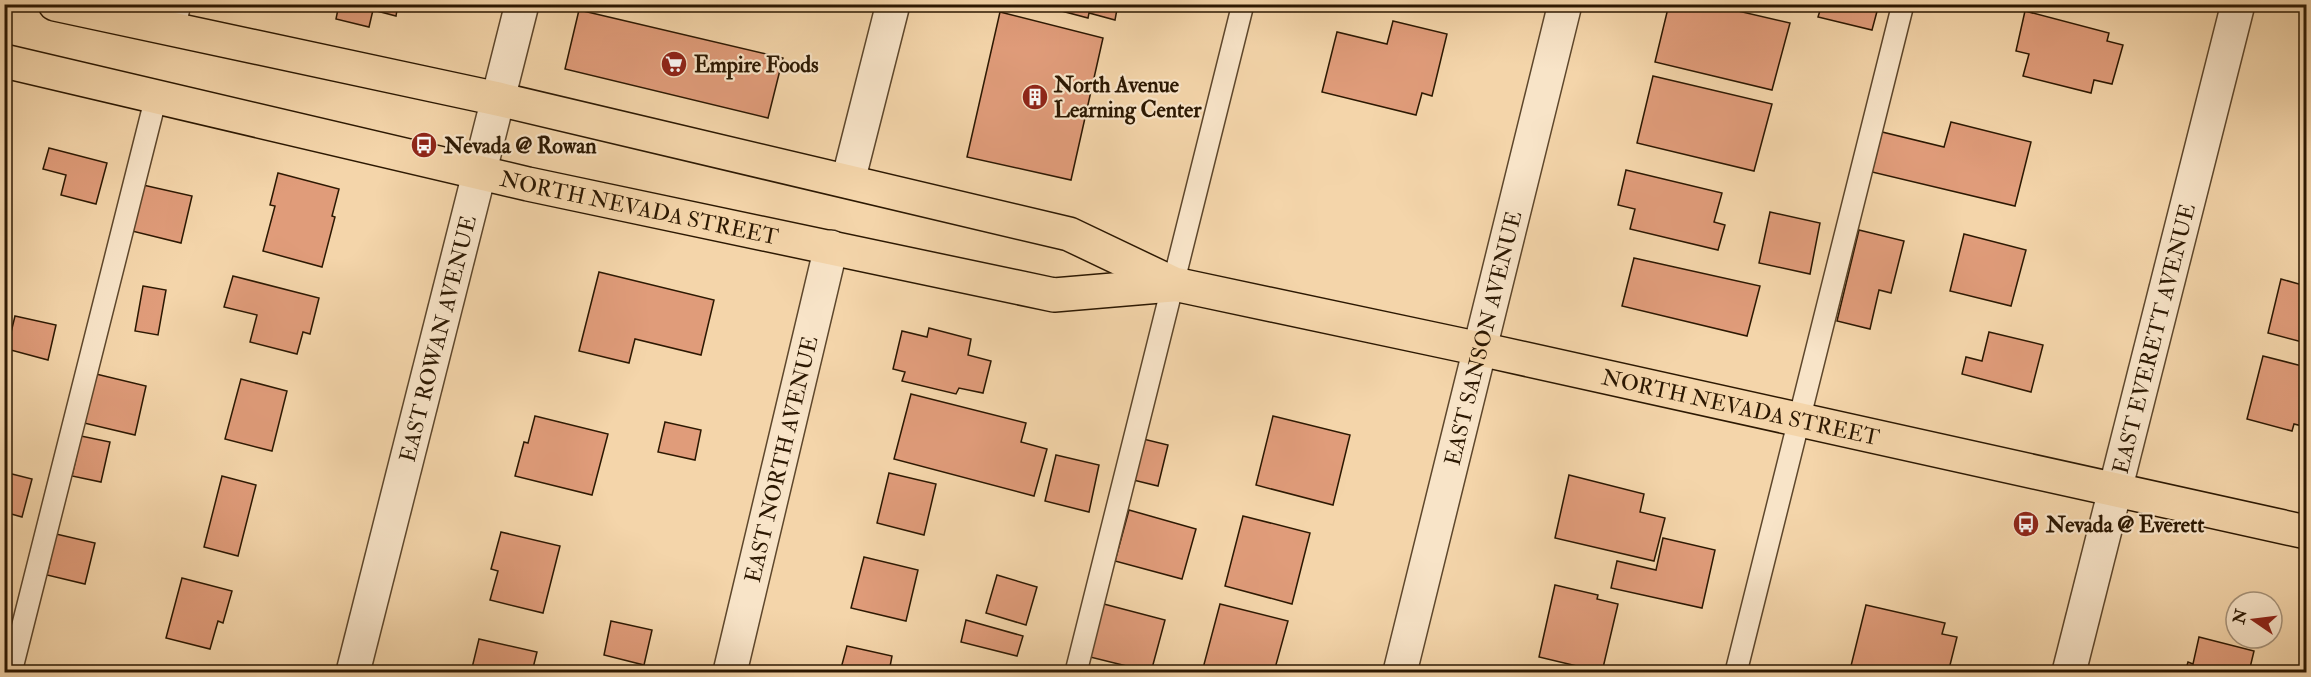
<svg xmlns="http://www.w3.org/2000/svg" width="2311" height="677" viewBox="0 0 2311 677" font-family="'IM FELL Double Pica',serif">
	<rect width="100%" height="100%" fill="#f4d5aa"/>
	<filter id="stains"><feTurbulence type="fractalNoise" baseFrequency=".00333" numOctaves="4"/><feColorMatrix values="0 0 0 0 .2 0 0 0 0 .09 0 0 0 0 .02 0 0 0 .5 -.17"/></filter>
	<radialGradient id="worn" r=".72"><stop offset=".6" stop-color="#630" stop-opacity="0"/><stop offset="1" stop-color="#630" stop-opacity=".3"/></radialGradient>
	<path fill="#e09c7a" stroke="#2c1802" stroke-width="1.5" d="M339,4H398L396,16L373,10L369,27L336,19Z
		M1035,4H1118L1115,20L1089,13L1088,18Z
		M1669,4H1708L1790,23L1772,90L1655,62Z
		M1822,4H1879L1872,30L1818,17Z
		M579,10L783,58L768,118L565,69Z
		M2025,11L2109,33L2107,41L2123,45L2112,84L2094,80L2091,93L2023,76L2029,54L2016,51Z
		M1000,12L1103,38L1071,180L967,157Z
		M1393,21L1447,34L1432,96L1422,93L1416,115L1322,92L1337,32L1387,44Z
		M1653,76L1772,104L1754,171L1637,143Z
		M1951,122L2031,142L2015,206L1872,172L1882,132L1944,147Z
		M49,148L107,163L96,204L61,195L66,175L43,169Z
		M1626,170L1722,193L1714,222L1725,225L1718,250L1630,229L1635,209L1618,205Z
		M278,173L339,189L332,216L335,217L322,267L263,251L275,206L270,205Z
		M143,185L192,196L181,243L132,231Z
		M1770,212L1820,223L1810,274L1759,263Z
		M1859,230L1904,241L1891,293L1879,290L1870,329L1837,321Z
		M1964,234L2026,250L2011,306L1950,291Z
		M1634,258L1760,286L1747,336L1622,306Z
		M599,272L714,300L701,355L635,339L629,363L579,351Z
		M233,276L319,298L310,334L303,332L297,354L250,342L257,315L224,307Z
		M2281,279L2306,286V343L2268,333Z
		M143,286L166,290L158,335L135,331Z
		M15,316L56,325L48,360L7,349Z
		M929,328L971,339L968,355L991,361L983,393L959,388L956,394L902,381L905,372L893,369L902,331L927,337Z
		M1989,332L2043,345L2031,392L1962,374L1966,357L1982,361Z
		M2263,356L2306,367V427L2294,424L2292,431L2247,419Z
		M96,374L146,386L135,435L84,423Z
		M241,379L287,391L272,451L225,439Z
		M911,394L1026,423L1021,442L1047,449L1034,496L894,459Z
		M535,416L608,434L592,495L515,476L524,442L528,443Z
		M1273,416L1350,435L1333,505L1256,485Z
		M665,422L701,430L695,460L658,452Z
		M81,436L110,442L101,482L72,476Z
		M1135,437L1168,445L1158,486L1125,478Z
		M1056,455L1099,465L1089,512L1045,501Z
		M4,472L32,479L22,517L4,512Z
		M889,473L936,484L924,535L877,523Z
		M1569,475L1644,494L1640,512L1665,518L1654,561L1555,538Z
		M222,476L256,485L238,556L204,547Z
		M1129,510L1196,529L1182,579L1115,561Z
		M1243,516L1310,533L1292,604L1225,586Z
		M501,532L560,546L543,613L490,600L498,571L491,569Z
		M56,534L95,543L85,584L47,575Z
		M1663,538L1715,550L1702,608L1611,588L1617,561L1656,570Z
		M864,557L918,570L906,621L851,608Z
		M997,575L1037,587L1026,625L986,613Z
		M182,578L232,591L223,623L218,621L210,649L166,638Z
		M1555,585L1598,595L1597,599L1618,604L1602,672L1539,657Z
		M1100,603L1165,620L1151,672L1086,656Z
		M1220,604L1288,621L1274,672H1202Z
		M1866,605L1945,623L1942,634L1957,637L1949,669L1935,666L1933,672H1862L1850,670Z
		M966,620L1023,636L1017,656L961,642Z
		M611,621L652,630L644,665L604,655Z
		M2199,637L2254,651L2249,672H2185L2188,662L2193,664Z
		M479,639L537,652L532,672L516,670L515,672H471Z
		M847,646L892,656L889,672H840Z"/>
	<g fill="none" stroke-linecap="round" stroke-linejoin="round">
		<defs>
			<path id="service" d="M174,29L180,4
				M11,672L156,97
				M1076,672L1243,4
				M1736,672L1903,4"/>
			<g id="minor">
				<path d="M848,181L893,4"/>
				<path id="s1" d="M730,672L831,247"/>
				<path id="s2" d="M1400,672L1565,4"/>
				<path id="s3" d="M2069,672L2238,4"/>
			</g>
			<g id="tertiary">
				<path id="s4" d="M353,672L522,4"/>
			</g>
			<g id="primary">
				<path id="s5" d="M55,4L498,99L1069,234L1174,284L1480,349L2306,532"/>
				<path id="s6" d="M4,61L528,184L1054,295L1172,285"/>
			</g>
		</defs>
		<use href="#service" stroke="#5e472c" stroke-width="24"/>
		<use href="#minor" stroke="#5e472c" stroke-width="36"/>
		<use href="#tertiary" stroke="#5e472c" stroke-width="36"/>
		<use href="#primary" stroke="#2c1802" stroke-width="36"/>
		<use href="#service" stroke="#f8e4c8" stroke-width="21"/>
		<use href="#minor" stroke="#f8e4c8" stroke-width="33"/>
		<use href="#tertiary" stroke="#f8e4c8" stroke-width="33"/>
		<use href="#primary" stroke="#f4d5aa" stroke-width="33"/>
	</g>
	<defs>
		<symbol id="supermarket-disc" viewBox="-11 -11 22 22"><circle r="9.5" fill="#8f2418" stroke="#f8e4c8"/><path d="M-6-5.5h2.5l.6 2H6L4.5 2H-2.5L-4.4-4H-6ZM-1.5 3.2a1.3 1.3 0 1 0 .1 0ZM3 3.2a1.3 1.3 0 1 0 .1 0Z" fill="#fff"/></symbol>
		<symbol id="building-disc" viewBox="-11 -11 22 22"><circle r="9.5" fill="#8f2418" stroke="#f8e4c8"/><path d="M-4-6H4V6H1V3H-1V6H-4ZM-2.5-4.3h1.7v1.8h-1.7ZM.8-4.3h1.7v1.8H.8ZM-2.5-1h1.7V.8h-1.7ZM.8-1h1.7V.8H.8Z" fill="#fff"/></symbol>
		<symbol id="bus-disc" viewBox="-11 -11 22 22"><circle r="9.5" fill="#8f2418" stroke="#f8e4c8"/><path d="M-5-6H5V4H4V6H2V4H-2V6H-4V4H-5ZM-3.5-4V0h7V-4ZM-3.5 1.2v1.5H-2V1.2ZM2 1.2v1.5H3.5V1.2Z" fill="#fff"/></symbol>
	</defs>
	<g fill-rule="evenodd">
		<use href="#supermarket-disc" x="659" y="49" width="30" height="30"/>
		<use href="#building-disc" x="1020" y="82" width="30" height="30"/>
		<use href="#bus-disc" x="409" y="130" width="30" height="30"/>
		<use href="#bus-disc" x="2011" y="509" width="30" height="30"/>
	</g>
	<g text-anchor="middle" stroke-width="4.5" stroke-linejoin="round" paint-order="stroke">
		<g font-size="22" font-weight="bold" fill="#2c1802" stroke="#f8e4c8" text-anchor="start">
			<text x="694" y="72">Empire Foods</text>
			<text x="1054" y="92">North Avenue<tspan x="1054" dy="25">Learning Center</tspan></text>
			<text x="444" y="153">Nevada @ Rowan</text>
			<text x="2046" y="532">Nevada @ Everett</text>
		</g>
		<g font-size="22" fill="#2c1802" stroke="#f8e4c8">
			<text dy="8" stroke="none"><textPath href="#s6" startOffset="652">NORTH NEVADA STREET</textPath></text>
			<text dy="8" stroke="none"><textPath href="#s4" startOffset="344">EAST ROWAN AVENUE</textPath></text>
			<text dy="8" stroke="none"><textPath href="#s2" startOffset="344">EAST SANSON AVENUE</textPath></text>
			<text dy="8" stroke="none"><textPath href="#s3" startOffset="344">EAST EVERETT AVENUE</textPath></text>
			<text dy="8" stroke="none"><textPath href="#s5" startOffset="1736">NORTH NEVADA STREET</textPath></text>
			<text dy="8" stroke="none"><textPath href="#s1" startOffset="219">EAST NORTH AVENUE</textPath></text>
		</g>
	</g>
	<rect width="2311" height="677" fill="none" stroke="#f4d5aa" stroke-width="24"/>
	<rect x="6" y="6" width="2299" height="665" fill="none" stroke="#2c1802" stroke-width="3"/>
	<rect x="12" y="12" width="2287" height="653" fill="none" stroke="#2c1802" stroke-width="1.5"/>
	<g transform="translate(2254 620) rotate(284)"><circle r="28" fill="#f8e4c8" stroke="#a69279" stroke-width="1.5"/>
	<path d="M0-4.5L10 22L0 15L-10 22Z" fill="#8f2418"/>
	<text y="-9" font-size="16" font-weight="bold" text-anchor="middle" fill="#2c1802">N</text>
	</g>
	<rect width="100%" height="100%" filter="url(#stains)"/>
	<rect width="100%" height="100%" fill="url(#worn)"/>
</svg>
